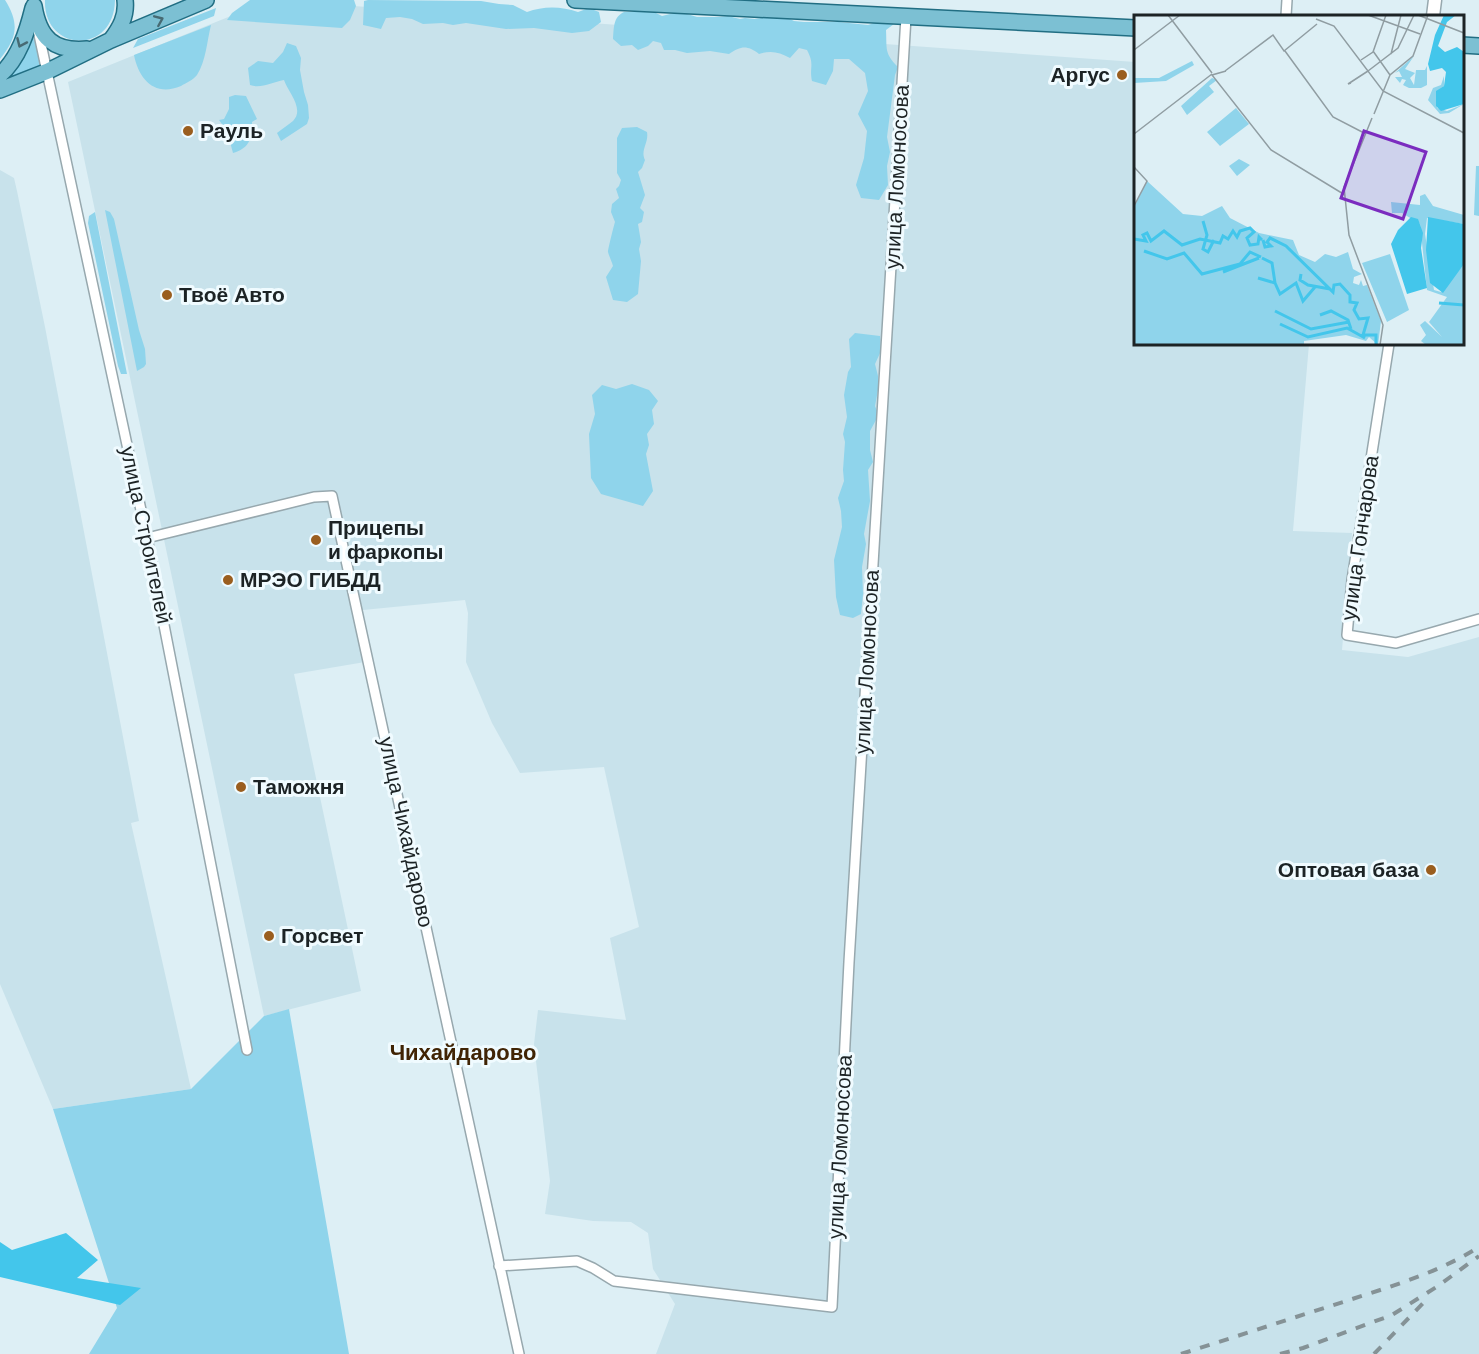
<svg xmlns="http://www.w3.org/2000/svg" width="1479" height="1354" viewBox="0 0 1479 1354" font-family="'Work Sans',sans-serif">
	<rect width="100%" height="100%" fill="#ddeff5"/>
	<path fill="#c8e2eb" d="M270,0L1135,62L1136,344H1309L1293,531L1352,533L1342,650L1408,657L1479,637V1354H656L675,1304L653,1269L648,1233L631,1222L593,1221L545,1214L550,1181L534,1044L538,1010L626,1020L610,938L639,927L604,767L520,773L492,723L466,662L468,613L465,600L353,611L365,662L294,674L361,991L264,1016L68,82Z
		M0,170L14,178L17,191L45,327L139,821L131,823L191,1089L53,1109L0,984Z"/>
	<path fill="#8fd4eb" d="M0,0H5C20,24 17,38 0,59Z
		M45,0H115C114,56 43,52 45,0Z
		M250,0H354L356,6L350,20L342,28L227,20L232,13Z
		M368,0L481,1L499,4L513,5L527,12C543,6 561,6 578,12L589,8L599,12L601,22L589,31L572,33L534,28L506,29L466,23L453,25L443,23L423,24L412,19L400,17L386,18L381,29L363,25L364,1Z
		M216,8L214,16L133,48L138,39Z
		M624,12H654L662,16L670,14L684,13L697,17H718L728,16L740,19L745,18L755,19L767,17L788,18L794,21L804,22H839L868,25L874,23L894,24L886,30C887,49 884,53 898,67L895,75L887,137L890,152L887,166L888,185L879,200L861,198L856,185L864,158L867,131L858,114L868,91L865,73L849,59H834L833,71L826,85L812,81C809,67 815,65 807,50L799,48L790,58C779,52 771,50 759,54C747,45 741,46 729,54L710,51L687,53L675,50H664L661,43L653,41L648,46L638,50L632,45L621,46L613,39C614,28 613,17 624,12Z
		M211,25C207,41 206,61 197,75C193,80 186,83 181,86C155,97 139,80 134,55Z
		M36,29L42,68L0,84L29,46Z
		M287,43L296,46L301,58L300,70L304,92L308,105L309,118L307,124L281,141L277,133C282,129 288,125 293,121C305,109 288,92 284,80C272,82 261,89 250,85L248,68L258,61L273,63L283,52Z
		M235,95L246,96L257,119L252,122C253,138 249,149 233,153L227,131L219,120L224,119L229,109V97Z
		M637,127L647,132C649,143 640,150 645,160L642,168L638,172L645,195L640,208L644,212L642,222L638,224L641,242L639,249L641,261L638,294L627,302L613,300L606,277L613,266C612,262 609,256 608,252C608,249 614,225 615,222L611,212L612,204L619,198L616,189L619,186L621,180L617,173V138L622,128Z
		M1476,166H1479V216L1474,215Z
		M105,210L110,212L114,219L139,330L145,349L146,364L144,367L137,371Z
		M95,212L127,374H121L118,366L88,223L89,216Z
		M855,333L880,336L881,351L875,364L878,376V390L875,406L877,411L876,420L870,431V450L873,462L868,470L870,501L864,534L866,544L862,567L863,594L861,614L853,618L840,615L836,597L834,560L842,527L841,511L838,498L844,481L843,470L845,442L843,434L847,417L844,395L848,372L851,367L849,339Z
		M632,384L649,390L658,401L652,410L654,424L647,434L649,445L646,454L653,491L643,506L601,494L591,478L589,434L595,414L592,395L602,385L616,389Z
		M289,1009L349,1354H89L117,1308L53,1109L191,1089L264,1016Z"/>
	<path fill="#43c6eb" d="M66,1233L98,1260L77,1278L141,1288L120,1305L0,1277V1242L12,1250Z"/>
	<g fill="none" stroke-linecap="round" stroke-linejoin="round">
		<defs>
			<path id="minor" d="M1286,16L1287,0
				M38,30L147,538L247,1050
				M1389,344L1352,580L1347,635L1396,643L1479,619
				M147,538L314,497L332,496L519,1354
				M499,1266L577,1261L593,1268L614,1281L832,1307L849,962L906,17"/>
			<path id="tertiary" d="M1433,16L1435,0"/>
			<path id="primary" d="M575,0L1136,28
				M34,6C39,38 54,52 87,49
				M111,40C120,28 127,16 125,0
				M1462,45L1479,46
				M0,75C19,58 27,32 33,8
				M0,90L48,71L111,40L206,0"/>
		</defs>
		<use href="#minor" stroke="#97a8ae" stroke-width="12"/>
		<use href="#tertiary" stroke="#97a8ae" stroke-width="15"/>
		<use href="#primary" stroke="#216e83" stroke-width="18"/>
		<use href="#minor" stroke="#fff" stroke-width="9"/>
		<use href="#tertiary" stroke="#fff" stroke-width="12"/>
		<use href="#primary" stroke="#7cc0d3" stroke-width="15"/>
		<path stroke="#859296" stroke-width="4" stroke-dasharray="10 10" stroke-linecap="butt" d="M1181,1354C1235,1337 1289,1319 1343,1302C1389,1287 1438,1273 1479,1247
			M1280,1354L1303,1348L1392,1315L1438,1286L1479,1256
			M1374,1354L1428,1298"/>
	</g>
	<defs><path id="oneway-chevron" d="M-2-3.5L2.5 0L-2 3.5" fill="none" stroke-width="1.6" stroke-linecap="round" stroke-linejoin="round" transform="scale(1.5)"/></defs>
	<g stroke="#476a73">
		<use href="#oneway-chevron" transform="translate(159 20) rotate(-23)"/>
		<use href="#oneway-chevron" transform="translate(21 43) rotate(114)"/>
	</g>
	<g fill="#9a5e1f" stroke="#f0fbff" stroke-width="2">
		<circle cx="1122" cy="75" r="6"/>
		<circle cx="188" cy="131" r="6"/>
		<circle cx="167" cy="295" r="6"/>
		<circle cx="316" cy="540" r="6"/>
		<circle cx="228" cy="580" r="6"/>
		<circle cx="241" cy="787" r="6"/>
		<circle cx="1431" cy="870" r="6"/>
		<circle cx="269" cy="936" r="6"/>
	</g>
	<g text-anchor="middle" stroke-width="6" stroke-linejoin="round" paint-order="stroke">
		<g font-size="21" font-weight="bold" fill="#1c2325" stroke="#f0fbff" text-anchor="start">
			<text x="1110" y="82" text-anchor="end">Аргус</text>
			<text x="200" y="138">Рауль</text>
			<text x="179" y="302">Твоё Авто</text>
			<text x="328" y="535">Прицепы<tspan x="328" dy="24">и фаркопы</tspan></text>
			<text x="240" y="587">МРЭО ГИБДД</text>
			<text x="253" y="794">Таможня</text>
			<text x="1419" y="877" text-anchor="end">Оптовая база</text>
			<text x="281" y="943">Горсвет</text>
		</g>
		<g font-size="21" fill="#1c2325" stroke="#f0fbff">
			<text transform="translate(897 177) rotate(-87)" y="7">улица Ломоносова</text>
			<text transform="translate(146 535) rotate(78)" y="7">улица Строителей</text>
			<text transform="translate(1360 538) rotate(-82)" y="7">улица Гончарова</text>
			<text transform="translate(867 662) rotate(-87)" y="7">улица Ломоносова</text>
			<text transform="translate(406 832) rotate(78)" y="7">улица Чихайдарово</text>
			<text transform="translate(840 1147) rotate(-87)" y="7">улица Ломоносова</text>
		</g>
		<g font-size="22" font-weight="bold" fill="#402405" stroke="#f0fbff">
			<text x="463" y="1060">Чихайдарово</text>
		</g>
	</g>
	<g transform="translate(1134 15)">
		<rect width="330" height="330" fill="#ddeff5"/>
		<path d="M280,41L271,54L281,58L276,63L280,70L282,55H291L293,51V70L287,73H275L269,70L272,65L268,64L266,68L261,62H268L265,56L261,58ZM58,46L60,50L32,66L0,68V63H25ZM310,61V71L302,77L303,93L313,96L330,89L315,98L306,99L294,85L299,73L307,70ZM78,63L83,65L75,71L80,77L53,100L47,91ZM102,93L115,109L86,131L73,117ZM105,144L116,150L103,161L95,151ZM13,166L49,199L68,201L88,191L96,203L125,218L159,225L165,240L181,247L191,239L202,242L214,237L219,254L228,259L220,262L219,268L225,270L227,265L229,271L233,270L247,306L244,330L235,322L232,326L212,320L170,326V330H0V192ZM291,179L299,191L330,200V209L293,203L291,219L300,275L307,277L330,249V330H292L287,326L292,320L286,310L291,306L308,322L295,307L313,282L293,275L286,209L268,198H258L257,187L286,190V181ZM256,239L275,295L253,307L228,248Z" fill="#8fd4eb"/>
		<path d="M310,0H322L313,7L304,31L311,37L323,32L330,37V89L307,96L302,91V76L310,71L312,57L308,53L296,56L294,49L301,20ZM277,202L284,204L289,218L287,233L293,273L273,279L257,229L264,215ZM294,202L330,209V249L309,278L296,268L292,235Z" fill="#43c6eb"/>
		<path fill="none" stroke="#43c6eb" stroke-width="3" d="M69,206L73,220L69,234L74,237L80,225M0,224L12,226L9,220L13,218L17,226L30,216L48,230L66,224L86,228L89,221L94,224L99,216L103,222L106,216L116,213L120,217L113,223L116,230L124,229L125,222L128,225M129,225L131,232L137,231L133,227L136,223L152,231L199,277L200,270L206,269L216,280V287L223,288L220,295L225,304L234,303L229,320H242V330M10,236L33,244L50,238L68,259L106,249L116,237L127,242M128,243L138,248L141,268M89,257L125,243M167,259L166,265L174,270L196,274M124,263L141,268L146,279L162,268L169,286L181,272M305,288L330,290M141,296L177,314L215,307M186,300L197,296L214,305L217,314M146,309L174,322L213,313L231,323"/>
		<path fill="none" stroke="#909da2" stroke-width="1.5" d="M34,0L78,58M234,0L286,19M284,0L330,18M182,4L200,11L249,76L330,118M0,35L46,0M151,36L199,102L232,119M239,36L256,60M257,39L267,0M227,45L239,37L252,0M91,56L139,20L150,36L183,9M92,56L78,60L137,135L211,180M234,56L264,33L280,0M217,68L214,69L234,56M240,99L256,60L279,41L294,0M238,103L210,172L215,220L249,310L246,330M0,119L78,59M0,152L13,166L0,191"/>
		<path fill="#7b2cbf" fill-opacity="0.15" stroke="#7b2cbf" stroke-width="3" d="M230,116L292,137L269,204L207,183Z"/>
		<rect width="330" height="330" fill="none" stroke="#1c2325" stroke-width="3"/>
	</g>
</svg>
